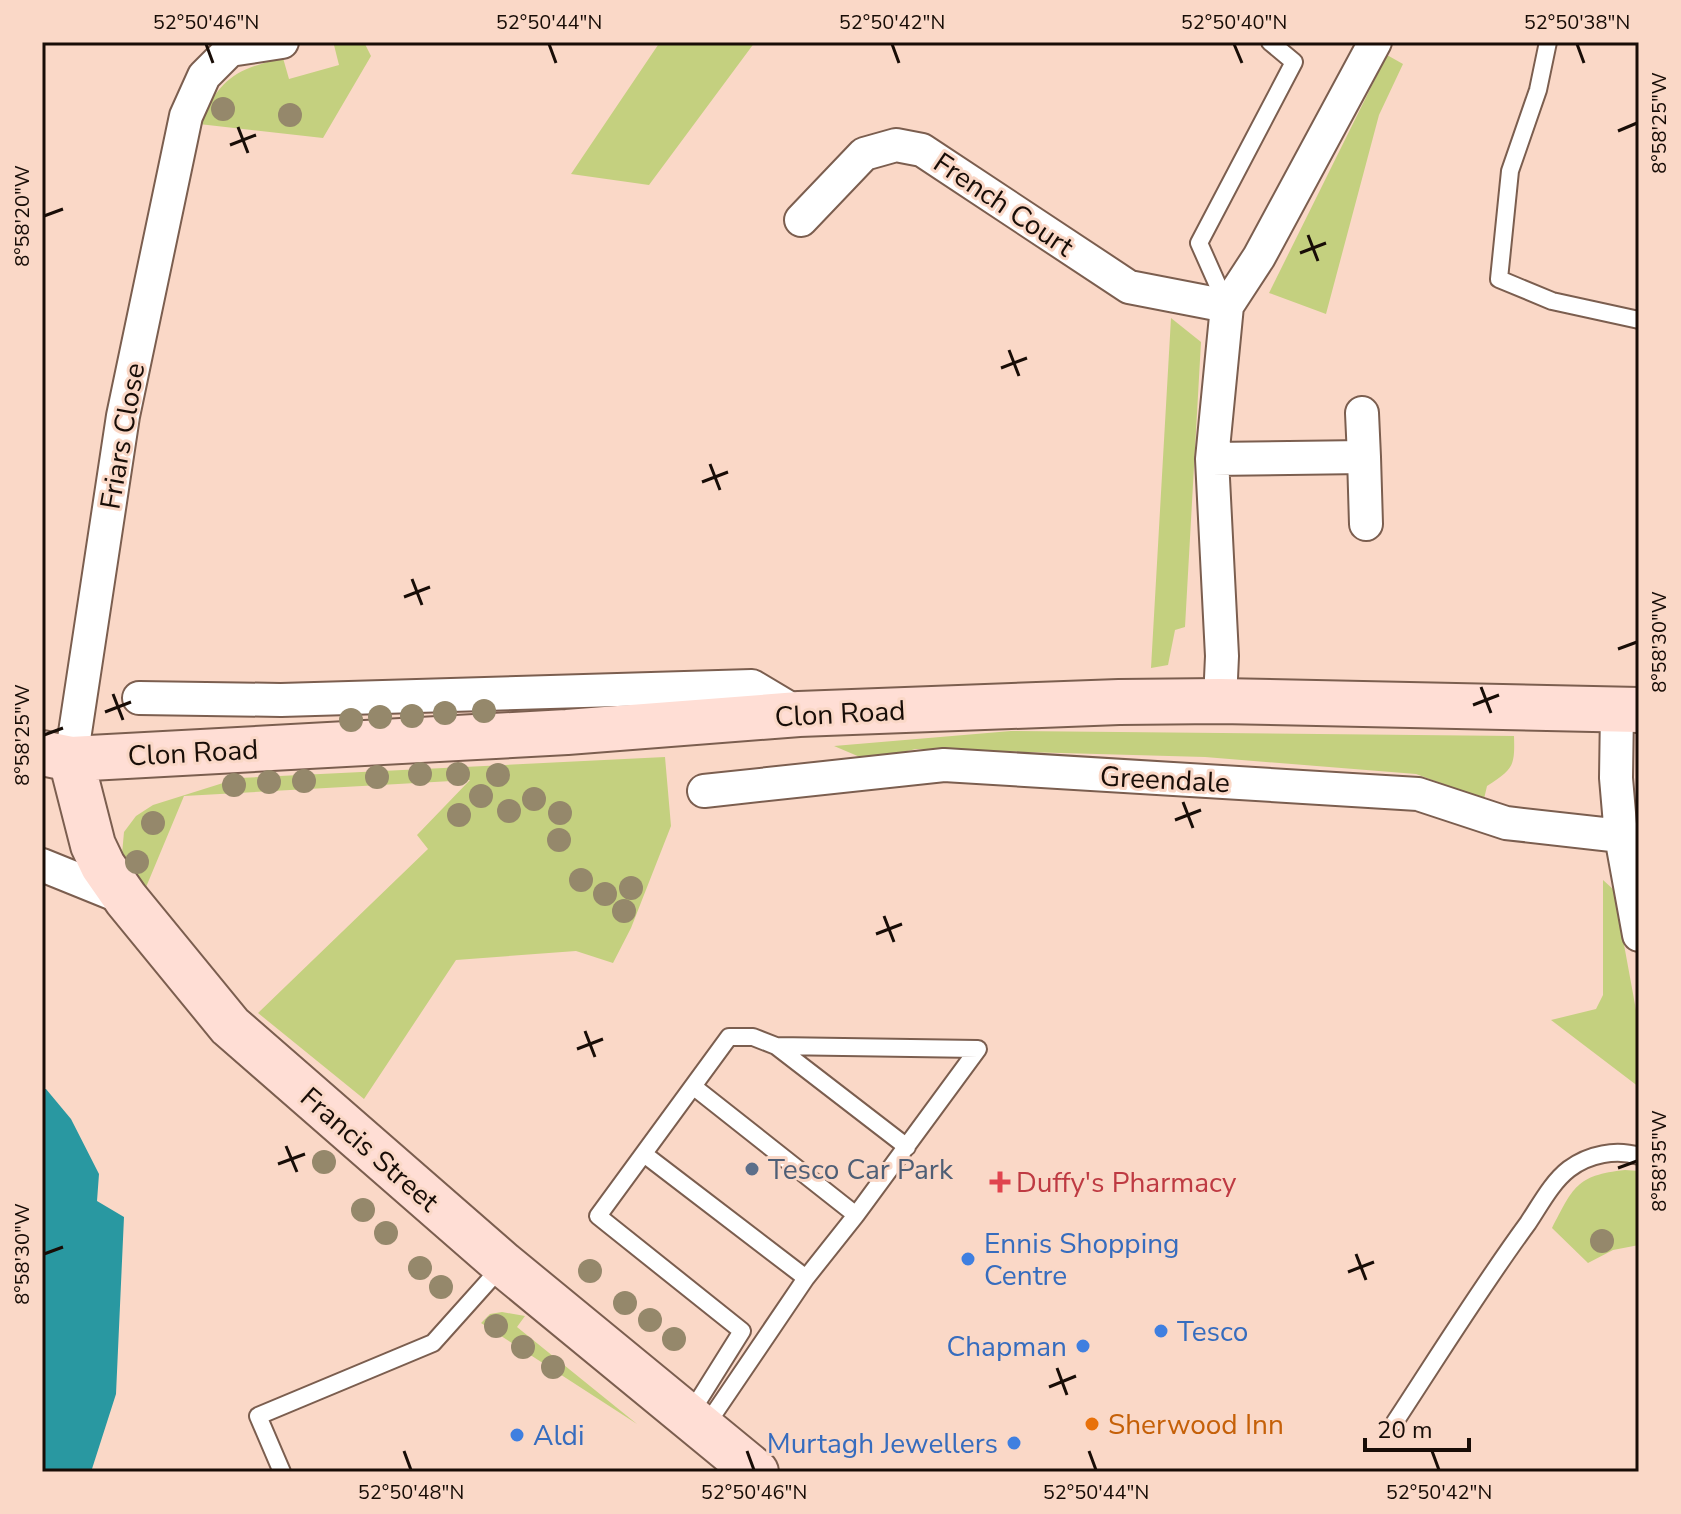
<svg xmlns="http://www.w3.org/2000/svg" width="1681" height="1514" viewBox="0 0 1681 1514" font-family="'Nunito Sans',sans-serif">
	<rect width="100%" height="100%" fill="#fad8c7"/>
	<path fill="#c4d07f" d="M339,42H364L371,56L323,138L199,124C221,78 234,70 283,58L289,79L339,65L334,45Z
		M660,42H755L649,185L571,174Z
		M1387,55L1403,64L1379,115L1326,314L1269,293Z
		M1171,318L1201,342L1185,627L1175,630L1168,665L1151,668Z
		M1011,731L1514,736C1515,767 1513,769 1487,786L1484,799L1416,774L1205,757L916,749L867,760L834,746Z
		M665,757L671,826L631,928L613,963L576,951L456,960L364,1099L258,1013L428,849L417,835L470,780L184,796L144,892L131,874L122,854L124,832L136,816L153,805L239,778Z
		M1603,880L1614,890L1636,1010L1639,1014V1087L1551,1020L1596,1009L1603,995Z
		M1625,1170L1639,1171V1245L1613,1250L1588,1263L1552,1228C1573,1188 1576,1175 1625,1170Z
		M502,1312L525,1316L517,1327L637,1424L481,1323L490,1314Z"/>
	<path fill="#2998a1" d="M42,1089H46L71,1119L99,1174L97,1201L124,1217L116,1394L91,1472H42Z"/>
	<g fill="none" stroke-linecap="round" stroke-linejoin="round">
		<defs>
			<path id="lane" d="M1548,42L1538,90L1510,171L1499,279L1552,301L1639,320
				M1227,306L1199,243L1294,62L1270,42
				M776,1046L907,1147
				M694,1087L856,1215
				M644,1154L806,1278
				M690,1414L742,1331L598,1216L729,1037H753L776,1046L978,1049L856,1215L806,1278L705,1427
				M1395,1422C1439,1355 1481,1287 1528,1223C1540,1205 1552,1182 1569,1169C1589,1154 1616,1149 1639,1156
				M282,1472L258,1416L433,1343L502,1266"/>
			<path id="street" d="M801,220L864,154L896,145L922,150L1129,287L1227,306L1259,257L1375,42
				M1362,413L1364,457
				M1212,459L1364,457L1366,524
				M139,698L281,700L752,686L799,714
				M1220,701L1222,656L1212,459L1227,306
				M1617,710L1616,778L1621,836L1639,935
				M71,759L123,416L186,116L204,76L230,50L282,42
				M704,791L944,765L1418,794L1506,823L1621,836L1639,848
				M42,865L126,899"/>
			<path id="secondary" d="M42,753L71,759L567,732L799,714L1119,702L1220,701L1639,710
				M71,759L93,845L103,866L126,899L230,1026L503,1264L756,1472"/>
		</defs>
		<use href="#lane" stroke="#7b5e4f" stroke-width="20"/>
		<use href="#street" stroke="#7b5e4f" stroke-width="36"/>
		<use href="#secondary" stroke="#7b5e4f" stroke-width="48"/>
		<use href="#lane" stroke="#fff" stroke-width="16"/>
		<use href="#street" stroke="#fff" stroke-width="32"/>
		<use href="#secondary" stroke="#ffded5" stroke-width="44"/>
	</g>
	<g fill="#95886b">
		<circle cx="223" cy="109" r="12"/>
		<circle cx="290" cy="115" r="12"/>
		<circle cx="484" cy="711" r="12"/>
		<circle cx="445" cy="713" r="12"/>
		<circle cx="412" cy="716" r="12"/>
		<circle cx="380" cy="717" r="12"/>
		<circle cx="351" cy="720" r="12"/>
		<circle cx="420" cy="774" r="12"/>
		<circle cx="458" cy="774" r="12"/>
		<circle cx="498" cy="775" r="12"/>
		<circle cx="377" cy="777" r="12"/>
		<circle cx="304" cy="781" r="12"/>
		<circle cx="269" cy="782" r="12"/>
		<circle cx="234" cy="785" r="12"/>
		<circle cx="481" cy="796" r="12"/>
		<circle cx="534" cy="799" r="12"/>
		<circle cx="509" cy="811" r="12"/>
		<circle cx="560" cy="813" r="12"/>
		<circle cx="459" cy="815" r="12"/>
		<circle cx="153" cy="823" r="12"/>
		<circle cx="559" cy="840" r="12"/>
		<circle cx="137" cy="862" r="12"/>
		<circle cx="581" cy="880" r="12"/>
		<circle cx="631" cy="888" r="12"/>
		<circle cx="605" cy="894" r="12"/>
		<circle cx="624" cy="911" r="12"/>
		<circle cx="324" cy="1162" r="12"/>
		<circle cx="363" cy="1210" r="12"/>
		<circle cx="386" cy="1233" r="12"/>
		<circle cx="1602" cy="1241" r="12"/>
		<circle cx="420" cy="1268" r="12"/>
		<circle cx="590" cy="1271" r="12"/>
		<circle cx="441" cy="1287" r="12"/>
		<circle cx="625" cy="1303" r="12"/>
		<circle cx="650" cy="1320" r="12"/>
		<circle cx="496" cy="1326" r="12"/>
		<circle cx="674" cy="1339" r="12"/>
		<circle cx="523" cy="1347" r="12"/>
		<circle cx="553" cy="1367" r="12"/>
	</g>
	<path fill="none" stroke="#180d07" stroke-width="3" d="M206,44L213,63M549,44L556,63M892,44L899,63M1234,44L1242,63M1577,44L1584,63M238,127L248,153M1618,131L1637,123M230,145L256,135M44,216L63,209M1308,235L1318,261M1300,253L1326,243M1009,350L1019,376M1001,368L1027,358M710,464L720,490M702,482L728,472M412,579L422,605M404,597L430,587M1618,649L1637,642M1481,687L1491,713M113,694L123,720M1473,705L1499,695M105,712L131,702M44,735L63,728M1183,802L1193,828M1175,820L1201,810M884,916L894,942M876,934L902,924M585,1031L595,1057M577,1049L603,1039M286,1146L297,1172M278,1164L305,1154M1618,1168L1637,1161M44,1254L63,1247M1356,1254L1366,1280M1348,1272L1374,1262M1057,1368L1067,1395M1049,1387L1076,1376M404,1451L411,1470M747,1451L754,1470M1089,1451L1096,1470M1432,1451L1439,1470"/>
	<circle fill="#5c6f8a" stroke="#fad8c7" stroke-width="3" cx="752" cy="1169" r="8"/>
	<path fill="#e0444e" stroke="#fad8c7" stroke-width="3" d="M996 1170h8v8h8v8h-8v8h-8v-8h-8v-8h8z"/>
	<g fill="#3f7fe0" stroke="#fad8c7" stroke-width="3">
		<circle cx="968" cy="1259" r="8"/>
		<circle cx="1161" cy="1331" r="8"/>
		<circle cx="1083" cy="1346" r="8"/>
		<circle cx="517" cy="1435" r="8"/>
		<circle cx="1014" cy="1443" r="8"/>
	</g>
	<circle fill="#e8710a" stroke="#fad8c7" stroke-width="3" cx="1092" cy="1424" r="8"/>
	<g text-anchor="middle" stroke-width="6" stroke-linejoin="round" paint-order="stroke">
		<g font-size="28" fill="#180d07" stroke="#fad8c7">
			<text transform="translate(1004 204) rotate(34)" y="10">French Court</text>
			<text transform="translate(122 436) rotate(-80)" y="10">Friars Close</text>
			<text transform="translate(840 713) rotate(-3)" y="10">Clon Road</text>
			<text transform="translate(193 752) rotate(-3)" y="10">Clon Road</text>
			<text transform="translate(1165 779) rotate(3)" y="10">Greendale</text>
			<text transform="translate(370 1149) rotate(41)" y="10">Francis Street</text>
		</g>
		<g font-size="28" fill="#4e5e75" stroke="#fad8c7" text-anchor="start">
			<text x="768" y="1179">Tesco Car Park</text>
		</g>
		<g font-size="28" fill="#be3a42" stroke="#fad8c7" text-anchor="start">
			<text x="1016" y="1192">Duffy's Pharmacy</text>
		</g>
		<g font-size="28" fill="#366cbe" stroke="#fad8c7" text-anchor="start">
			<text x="984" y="1253">Ennis Shopping<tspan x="984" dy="32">Centre</tspan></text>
			<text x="1177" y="1341">Tesco</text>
			<text x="1067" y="1356" text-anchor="end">Chapman</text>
			<text x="533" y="1445">Aldi</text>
			<text x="998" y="1453" text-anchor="end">Murtagh Jewellers</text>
		</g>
		<g font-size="28" fill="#c56008" stroke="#fad8c7" text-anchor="start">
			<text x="1108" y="1434">Sherwood Inn</text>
		</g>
	</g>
	<rect width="1681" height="1514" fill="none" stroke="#fad8c7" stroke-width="88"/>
	<path d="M1365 1438v12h104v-12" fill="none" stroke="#180d07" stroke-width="4"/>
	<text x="1377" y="1438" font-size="24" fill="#180d07" stroke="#fad8c7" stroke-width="6" paint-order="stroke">20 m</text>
	<rect x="44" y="44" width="1593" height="1426" fill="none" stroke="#180d07" stroke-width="3"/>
	<g font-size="20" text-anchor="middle" fill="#180d07">
		<text x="206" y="29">52°50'46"N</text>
		<text x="549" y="29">52°50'44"N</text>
		<text x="892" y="29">52°50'42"N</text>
		<text x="1234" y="29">52°50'40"N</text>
		<text x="1577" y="29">52°50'38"N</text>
		<text transform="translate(1659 123) rotate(-90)" y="7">8°58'25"W</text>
		<text transform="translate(22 216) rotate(-90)" y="7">8°58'20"W</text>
		<text transform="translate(1659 642) rotate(-90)" y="7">8°58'30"W</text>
		<text transform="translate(22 735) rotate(-90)" y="7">8°58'25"W</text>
		<text transform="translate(1659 1161) rotate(-90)" y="7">8°58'35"W</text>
		<text transform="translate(22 1254) rotate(-90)" y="7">8°58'30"W</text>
		<text x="411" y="1499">52°50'48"N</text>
		<text x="754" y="1499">52°50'46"N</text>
		<text x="1096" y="1499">52°50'44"N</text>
		<text x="1439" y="1499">52°50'42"N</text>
	</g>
</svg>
